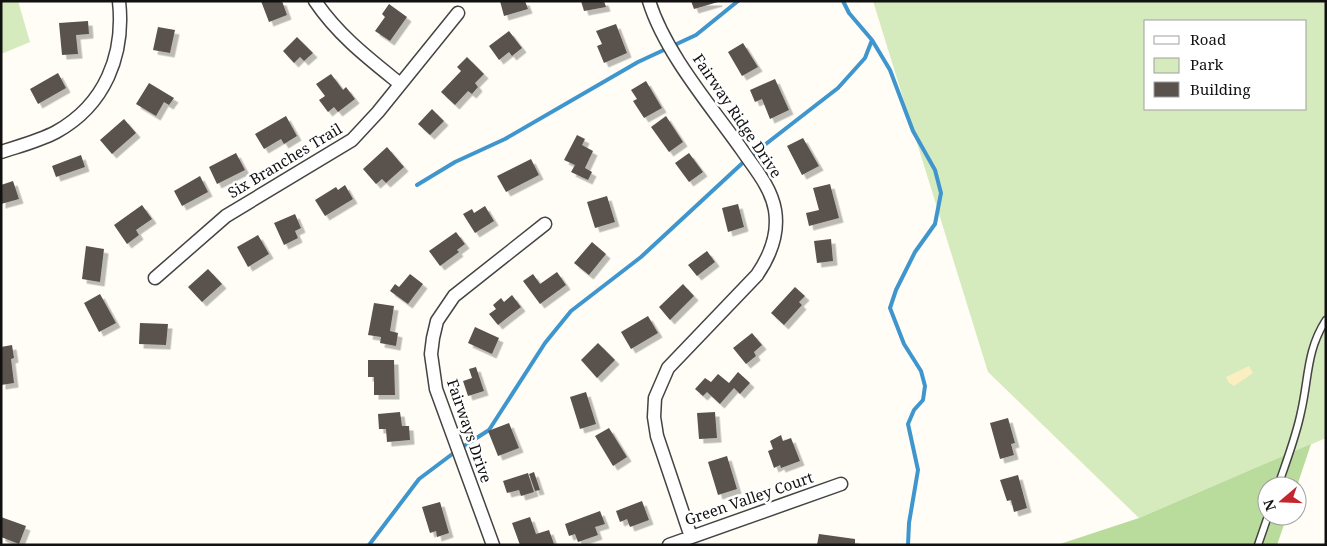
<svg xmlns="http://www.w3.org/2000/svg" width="1327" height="546" viewBox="0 0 1327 546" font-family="'Noto Serif',serif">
	<defs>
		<filter id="shadow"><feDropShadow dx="4.5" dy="4.5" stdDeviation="0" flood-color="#0004"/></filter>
	</defs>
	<rect width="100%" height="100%" fill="#fffdf5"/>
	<path fill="#d5ebbd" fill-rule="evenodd" d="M1,1H18L30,42L1,54Z
		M873,1H1326V438L1139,518L988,372ZM1146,21H1306V109H1146Z"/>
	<path fill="#b9dc9c" d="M1311,444L1297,486H1267V516H1287L1277,545H1057L1139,518Z"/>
	<path fill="#fbeec1" d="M1249,366L1253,373L1234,386L1229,383L1226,377Z"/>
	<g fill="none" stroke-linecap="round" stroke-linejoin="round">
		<path stroke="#3f96cf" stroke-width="4" d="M843,1L849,13L872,40L890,70L913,131L935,170L941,193L935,224L915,252L896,290L890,308L904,344L921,371L925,386L923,400L914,410L908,424L918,470L909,523L908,545
			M417,185L455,162L505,139L638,62L696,35L738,1
			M461,448L489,430L545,343L571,311L641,257L749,157L838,88L865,58L872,40
			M369,545L419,479L455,452"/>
	</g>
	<path fill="#5a524d" filter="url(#shadow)" d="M261,1H282L287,15L269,22Z
		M500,1H525L528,9L504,16Z
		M581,1H604L606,7L584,11Z
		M691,1H718V2L694,9Z
		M389,4L407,17L390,41L375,31L385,17L382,14Z
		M88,21L89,34L76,35L78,54L62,55L59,23Z
		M616,24L627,53L604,63L597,46L602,44L596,31Z
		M158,27L175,30L170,53L153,50Z
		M509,31L522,48L512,56L509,52L499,60L489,46Z
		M297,37L313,53L304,61L300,57L294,63L283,51Z
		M743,43L758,67L742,76L728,52Z
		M467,57L484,74L475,83L478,87L472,94L468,91L455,105L441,92L461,71L457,67Z
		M58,73L66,88L38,104L30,89Z
		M331,74L343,90L346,87L355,99L338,112L334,107L328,112L319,100L325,96L316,84Z
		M775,79L789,110L770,119L762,99L755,102L750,90Z
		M646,81L662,108L644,118L633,101L637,99L631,90Z
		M149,83L174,98L169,105L164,102L156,116L136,104Z
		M432,109L444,121L430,135L418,124Z
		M286,116L297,136L284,144L281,139L264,149L255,134Z
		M666,116L683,142L669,152L651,127Z
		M124,119L136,133L112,154L100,140Z
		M577,135L585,139L582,145L593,151L585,168L592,172L588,180L571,172L575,165L564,160Z
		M803,138L819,166L802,175L787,146Z
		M387,147L404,167L386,183L382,179L376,184L363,169Z
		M236,153L245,170L217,184L209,167Z
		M689,153L703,172L689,182L675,163Z
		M81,155L85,167L56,177L52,166Z
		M531,159L539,175L506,192L497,176Z
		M200,176L208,192L182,206L174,191Z
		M13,181L19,199L1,204V185Z
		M830,184L839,218L809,226L806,213L819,210L813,188Z
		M345,185L353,199L325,216L315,200L336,187L338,190Z
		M607,196L615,222L595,228L587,202Z
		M738,204L744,227L728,232L722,208Z
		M142,205L152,219L136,230L139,235L127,244L114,225Z
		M485,206L494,221L475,233L463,214L472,209L474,213Z
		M295,214L301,228L295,231L298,238L284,245L274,223Z
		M456,232L465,244L457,250L459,252L440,266L429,251Z
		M258,235L269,254L248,267L237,247Z
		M831,239L833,261L817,263L814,241Z
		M592,242L606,254L589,275L574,263Z
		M86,246L104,249L100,282L82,279Z
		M707,251L715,262L697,276L688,265Z
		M208,269L222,284L202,302L188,287Z
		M557,272L566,285L540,304L523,281L533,274L540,284Z
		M410,274L423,284L408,304L390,291L395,284L399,287Z
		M683,284L694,296L670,320L659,307Z
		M795,287L805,296L799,302L802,305L784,325L771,313Z
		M100,294L116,323L99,332L84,303Z
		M512,295L521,307L498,325L489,314L496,309L493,305L501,298L504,302Z
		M374,303L394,306L390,331L398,333L396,346L380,343L381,337L368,335Z
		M648,316L658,333L631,349L621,332Z
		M140,323L168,324L166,345L139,344Z
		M475,327L499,338L492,354L468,343Z
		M752,333L762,345L754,352L756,356L746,364L733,348Z
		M598,343L615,360L597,378L581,360Z
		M12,345L14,358L11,359L14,383L1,385V347Z
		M368,360H394L395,395H374V377H368Z
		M476,367L484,391L468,396L463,381L472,378L469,369Z
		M738,372L750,383L740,394L734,388L720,404L707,392L703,396L695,389L705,378L711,382L718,374L729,383Z
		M586,392L596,424L580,429L570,397Z
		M400,412L402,426H409L410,440L387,442L386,429H379L378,414Z
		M715,412L717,438L699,439L697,413Z
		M1008,418L1015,443L1011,444L1014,455L1000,459L990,423Z
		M509,423L519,448L498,456L488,431Z
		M609,428L627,457L613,466L595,436Z
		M781,435L783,441L791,438L800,461L781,468L780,465L774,468L768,451L773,449L770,441Z
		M727,456L737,489L718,495L708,462Z
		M534,472L540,490L535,491L529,474Z
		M528,473L534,492L521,496L519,490L507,493L503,481Z
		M1018,475L1027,508L1014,512L1011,500L1007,501L1000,480Z
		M642,501L649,520L630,527L627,519L620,522L616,511Z
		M440,502L449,533L437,537L436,531L430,533L422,507Z
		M600,511L605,524L595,527L598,535L578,542L575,534L569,536L565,524Z
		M1,517L26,526L19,544L1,537Z
		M530,517L536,534L549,530L554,544L520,545L512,523Z
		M819,534L855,539V545H817Z"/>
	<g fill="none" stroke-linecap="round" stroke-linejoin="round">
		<defs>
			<path id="lane" d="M1278,486C1286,462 1296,437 1301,412C1309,378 1306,351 1326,320
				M1258,545L1268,516"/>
			<path id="street" d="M315,1C338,35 368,58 399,83
				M649,1C665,53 711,106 742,150C755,169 771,187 775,210C779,234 770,256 757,275L668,368L655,398L654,417L657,436L691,537
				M1,152C19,146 39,141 56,132C105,105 125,55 119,1
				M155,278L226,216L352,140L378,112L458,13
				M493,545L436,389L431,354L433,338L437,321L454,296L545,224
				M669,545L841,484"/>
		</defs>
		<use href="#lane" stroke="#444" stroke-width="9"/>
		<use href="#street" stroke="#444" stroke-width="15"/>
		<use href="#lane" stroke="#fff" stroke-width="6"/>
		<use href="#street" stroke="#fff" stroke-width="12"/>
	</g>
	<g text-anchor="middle" stroke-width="5" stroke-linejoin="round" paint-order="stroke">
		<g font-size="15" fill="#111" stroke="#fff">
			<text transform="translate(737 116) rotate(56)" y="5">Fairway Ridge Drive</text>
			<text transform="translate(285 161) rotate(-31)" y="5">Six Branches Trail</text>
			<text transform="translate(469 431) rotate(71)" y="5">Fairways Drive</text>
			<text transform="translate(749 499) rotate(-19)" y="5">Green Valley Court</text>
		</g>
	</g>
	<rect width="1327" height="546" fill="none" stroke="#111111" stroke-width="5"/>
	<rect x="1144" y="20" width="162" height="90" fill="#ffffff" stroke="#a0a0a0"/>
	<rect x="1154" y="36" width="25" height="8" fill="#ffffff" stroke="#a0a0a0"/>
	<text x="1190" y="45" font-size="15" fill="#111111">Road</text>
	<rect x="1154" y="58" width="25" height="15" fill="#d5ebbd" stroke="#a0a0a0"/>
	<text x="1190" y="70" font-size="15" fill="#111111">Park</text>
	<rect x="1154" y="82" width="25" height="15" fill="#5a524d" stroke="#a0a0a0"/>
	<text x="1190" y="95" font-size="15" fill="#111111">Building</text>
	<g transform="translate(1282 501) rotate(251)"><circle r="24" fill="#ffffff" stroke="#a0a0a0"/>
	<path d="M0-4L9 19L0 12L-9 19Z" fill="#c4262e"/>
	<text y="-8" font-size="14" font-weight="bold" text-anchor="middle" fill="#111111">N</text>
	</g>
</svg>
